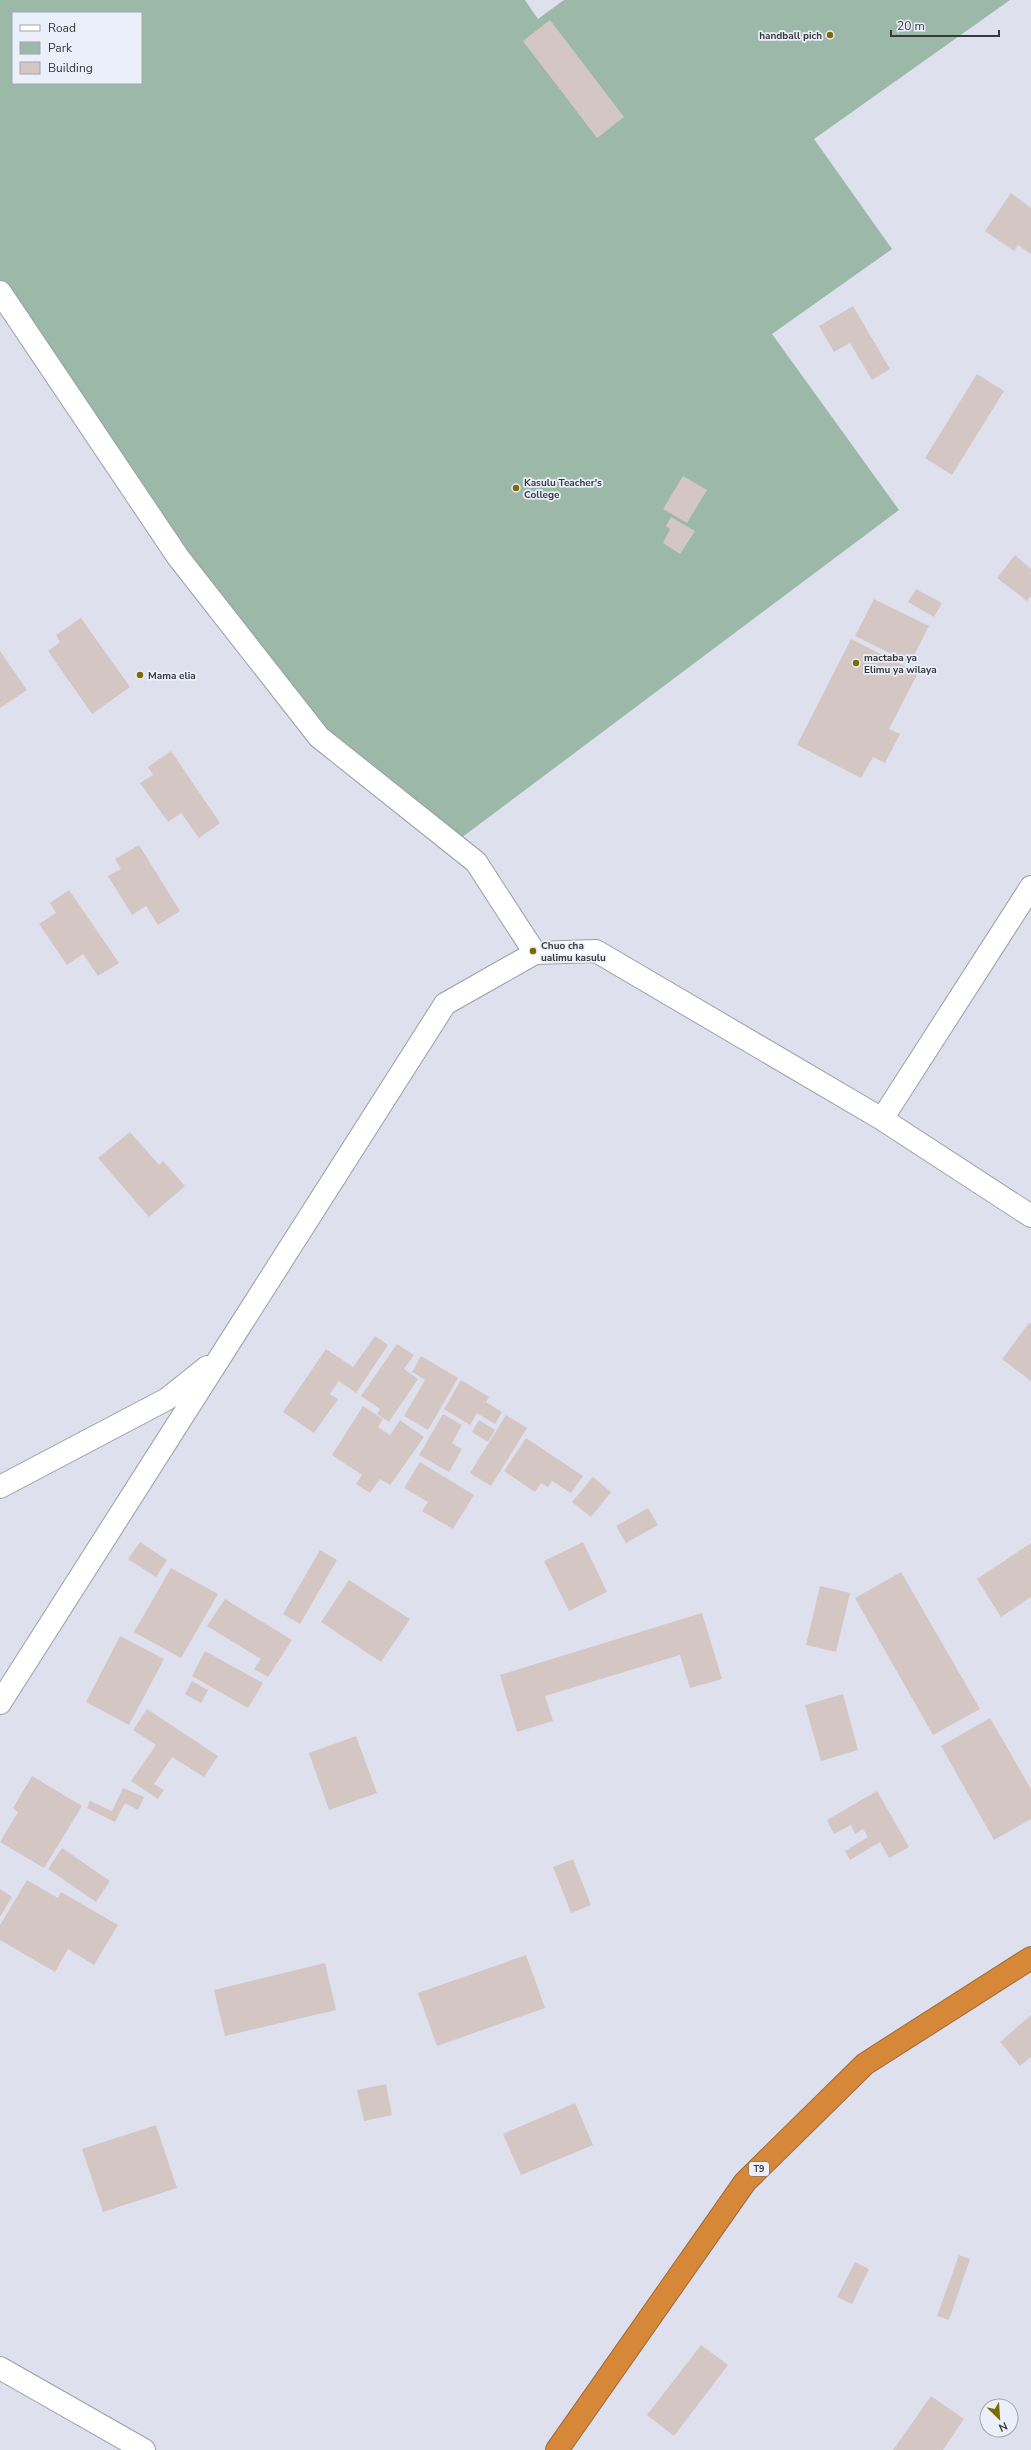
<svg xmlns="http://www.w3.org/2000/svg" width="1031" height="2450" viewBox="0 0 1031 2450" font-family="'Nunito Sans',sans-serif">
	<rect width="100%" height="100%" fill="#dee1ed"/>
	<path fill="#9bb8a8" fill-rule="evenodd" d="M0,0H525L538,19L564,0H1010L814,139L892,249L772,334L899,510L453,844L335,750L265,669L0,292ZM13,13H141V83H13Z"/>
	<path fill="#d4c6c3" d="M550,20L624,117L597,138L523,41Z
		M1011,193L1031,208V254L1018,245L1014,251L985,231Z
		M853,306L890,369L872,380L850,343L834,352L819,326Z
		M977,374L1004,391L952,475L925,458Z
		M683,476L707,490L687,523L663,509Z
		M671,517L695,531L680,554L663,543L670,529L666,526Z
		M1015,555L1031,569V596L1027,601L997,578Z
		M916,589L942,603L934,617L908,602Z
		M874,599L929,626L910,663L855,636Z
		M81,618L130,687L92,714L48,651L60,642L56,635Z
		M851,639L918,673L889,729L900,734L885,763L873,757L861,778L797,745Z
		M0,651L27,690L0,708Z
		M171,751L220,823L199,838L181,813L168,822L140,783L153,775L148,767Z
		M139,845L180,911L158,925L146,906L132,915L108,876L121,869L115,859Z
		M69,890L119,963L98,976L83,954L67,965L39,924L56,913L50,903Z
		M130,1132L159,1165L163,1161L185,1186L149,1217L98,1158Z
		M1029,1323L1031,1324V1381L1002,1359Z
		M375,1336L388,1345L356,1393L339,1381L330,1394L338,1399L314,1433L283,1412L326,1349L353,1367Z
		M397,1344L414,1355L404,1369L418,1379L389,1422L377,1414L380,1409L361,1396Z
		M421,1356L458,1378L428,1430L404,1416L425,1380L412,1372Z
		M461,1380L489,1397L486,1402L502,1412L495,1424L477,1413L470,1425L444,1409Z
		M363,1406L383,1419L378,1427L390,1435L400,1420L424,1437L390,1485L380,1479L370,1493L356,1484L362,1475L332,1455Z
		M443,1414L462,1425L452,1443L462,1449L449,1472L419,1455Z
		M506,1415L527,1428L491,1486L470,1473Z
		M479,1420L495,1430L488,1442L472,1432Z
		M526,1438L583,1476L571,1493L552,1481L548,1487L541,1483L535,1492L504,1471Z
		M420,1462L474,1495L453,1529L422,1511L428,1502L404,1488Z
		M593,1477L611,1492L591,1517L572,1502Z
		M648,1508L658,1525L626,1543L616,1526Z
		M140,1542L167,1560L156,1577L128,1559Z
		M583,1542L607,1592L569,1611L544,1561Z
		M1031,1543V1597L1001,1617L977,1579Z
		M320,1550L337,1560L300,1624L283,1614Z
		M171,1568L218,1594L181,1658L134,1632Z
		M901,1572L980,1709L933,1735L855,1598Z
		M349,1580L410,1619L381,1662L321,1622Z
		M820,1586L850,1593L836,1652L806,1645Z
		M225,1599L292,1640L268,1677L254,1669L261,1659L207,1626Z
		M702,1613L722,1679L690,1688L680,1655L545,1696L553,1721L517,1732L500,1675Z
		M120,1636L164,1659L129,1725L86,1702Z
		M205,1651L263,1683L248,1708L192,1676Z
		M192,1681L208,1690L201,1703L185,1694Z
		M843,1694L858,1750L821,1761L805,1705Z
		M147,1709L218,1756L204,1777L172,1757L154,1784L164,1790L158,1799L131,1781L156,1745L133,1730Z
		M990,1718L1031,1789V1819L994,1840L941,1746Z
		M356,1736L377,1793L329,1810L309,1753Z
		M32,1776L82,1806L44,1868L0,1842L18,1812L13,1808Z
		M123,1788L144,1797L138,1810L125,1803L115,1822L87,1808L90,1801L112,1811Z
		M877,1791L909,1847L889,1858L880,1842L850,1860L845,1851L868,1837L863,1829L855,1834L851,1825L834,1834L827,1820Z
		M62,1848L110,1881L96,1902L48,1869Z
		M573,1859L591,1905L571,1913L553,1867Z
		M27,1880L58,1898L61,1892L118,1925L94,1965L68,1949L55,1972L0,1940V1925Z
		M0,1889L12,1897L0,1917Z
		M526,1955L545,2008L437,2046L418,1993Z
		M325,1963L336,2010L225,2036L214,1990Z
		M1031,2015V2057L1020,2066L1000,2042Z
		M386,2084L392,2115L364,2121L357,2090Z
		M575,2103L593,2145L521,2175L503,2134Z
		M156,2125L177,2188L103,2212L82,2149Z
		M959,2255L970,2259L949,2320L937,2316Z
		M855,2262L869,2269L852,2304L837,2297Z
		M701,2345L728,2365L674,2436L647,2415Z
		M931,2396L964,2419L943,2450H893Z"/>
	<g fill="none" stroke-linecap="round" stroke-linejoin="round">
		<defs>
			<path id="minor" d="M0,292L178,557L319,737L476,862L535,953
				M882,1119L1031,887
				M0,1487L167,1399L207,1367
				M0,1703L445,1004L535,953L596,951L882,1119L1031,1216
				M0,2368L144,2450"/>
			<path id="highway" d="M557,2450L745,2182L865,2064L1031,1958"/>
		</defs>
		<use href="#minor" stroke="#9b9ea9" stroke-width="24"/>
		<use href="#highway" stroke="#9e6b39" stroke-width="24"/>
		<use href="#minor" stroke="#fff" stroke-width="22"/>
		<use href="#highway" stroke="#d68738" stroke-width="22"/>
	</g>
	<g fill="#7b6b03" stroke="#ebeffa" stroke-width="1.5">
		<circle cx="830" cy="35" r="4"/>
		<circle cx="516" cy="488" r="4"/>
		<circle cx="856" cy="663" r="4"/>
		<circle cx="140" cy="675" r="4"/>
		<circle cx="533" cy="951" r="4"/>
	</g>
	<g text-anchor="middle" stroke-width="3.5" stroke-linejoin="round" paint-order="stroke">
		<rect fill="#ebeffa" stroke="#6c6f75" stroke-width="1" x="749" y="2162" width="20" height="14" rx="3"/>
		<g font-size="9" font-weight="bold" fill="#36383c">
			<text x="759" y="2172">T9</text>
		</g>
		<g font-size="10" font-weight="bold" fill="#36383c" stroke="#ebeffa" text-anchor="start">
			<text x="822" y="39" text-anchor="end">handball pich</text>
			<text x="524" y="486">Kasulu Teacher's<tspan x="524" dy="12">College</tspan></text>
			<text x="864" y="661">mactaba ya<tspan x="864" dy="12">Elimu ya wilaya</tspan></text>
			<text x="148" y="679">Mama elia</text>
			<text x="541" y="949">Chuo cha<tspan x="541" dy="12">ualimu kasulu</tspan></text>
		</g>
	</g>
	<rect x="12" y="12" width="130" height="72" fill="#ebeffa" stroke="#a3a6ae"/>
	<rect x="20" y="25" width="20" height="6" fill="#ffffff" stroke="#a3a6ae"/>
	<text x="48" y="32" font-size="12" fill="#36383c">Road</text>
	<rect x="20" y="42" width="20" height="12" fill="#9bb8a8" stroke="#a3a6ae"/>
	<text x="48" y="52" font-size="12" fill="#36383c">Park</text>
	<rect x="20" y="62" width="20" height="12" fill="#d4c6c3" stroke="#a3a6ae"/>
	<text x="48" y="72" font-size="12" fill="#36383c">Building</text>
	<g transform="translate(999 2418) rotate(155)"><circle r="19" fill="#ebeffa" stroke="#a3a6ae"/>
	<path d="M0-3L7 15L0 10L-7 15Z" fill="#7b6b03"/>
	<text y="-6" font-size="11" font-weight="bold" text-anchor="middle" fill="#36383c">N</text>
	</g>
	<path d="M891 30v6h108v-6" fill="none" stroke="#36383c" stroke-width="2"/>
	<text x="897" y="30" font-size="12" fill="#36383c" stroke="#ebeffa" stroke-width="3" paint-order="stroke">20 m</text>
</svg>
